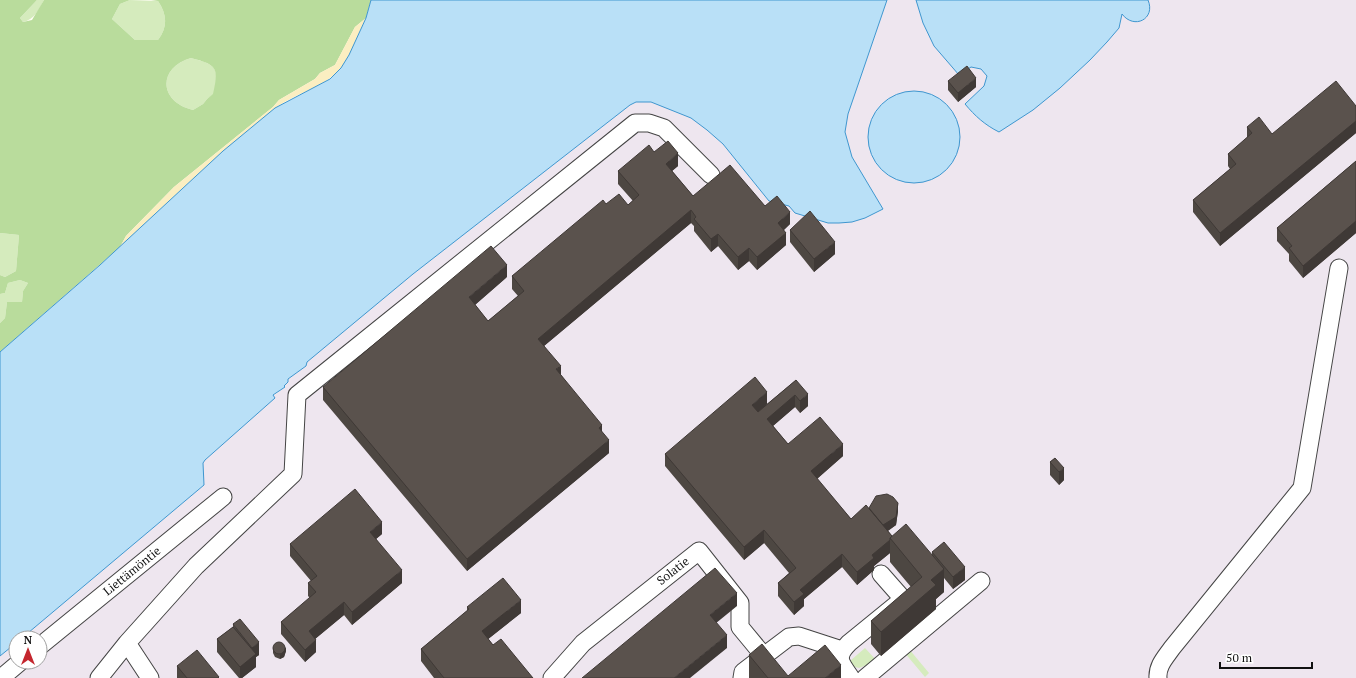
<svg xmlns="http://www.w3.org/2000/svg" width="1356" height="678" viewBox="0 0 1356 678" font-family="'PT Serif',serif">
	<rect width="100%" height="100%" fill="#fffdf5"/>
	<path fill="#eee6ef" d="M887,0H1356V678H0V656L16,643V662H40V638H22L204,485L203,463L205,460L274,398L273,396L285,387L284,386L288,379L306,366L307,362L413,274L630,105L636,102L643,101L651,102L659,104L691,118L707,130L723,144L769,201L789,206L828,223L852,222L865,218L883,209L852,157L845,132L848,114Z"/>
	<path fill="#d5ebbd" d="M37,0H44C38,11 35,19 23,22L20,18Z
		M130,0L158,1C167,14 168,27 158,40H135L112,19L120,4Z
		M191,58C217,65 219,67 214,94L207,99L203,104L193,110C159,102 157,68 191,58Z
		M0,233L19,235L16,271L5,277L0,275Z
		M20,280L28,283L23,291L22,302H7L5,318L0,323V294L5,293L8,283Z
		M865,648L877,661L859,668L851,666L850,661Z
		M909,649L929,673L925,677L904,652Z"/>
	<path fill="#b9dc9c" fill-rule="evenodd" d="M0,0H37L20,18L23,22L32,20L44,0H130L120,4L112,19L135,40H158C168,27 167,14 158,1L151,0H371L366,18L355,27L335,65L320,73L315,79L279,100L273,107L174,187L126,236L120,247L0,352V323L5,318L7,302H22L23,291L28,283L20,280L8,283L5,293L0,294V275L5,277L16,271L19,235L0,233ZM191,58C217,65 219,67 213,94L207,99L203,104L193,110C159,102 157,68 191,58Z"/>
	<path fill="#fbeec1" d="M366,18C357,34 353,55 340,69C322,89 294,93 273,110C220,152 170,200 120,247L126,236L174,187L273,107L279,100L315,79L320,73L335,65L355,27Z"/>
	<path fill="#b9e0f7" stroke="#3f96cf" d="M371,0H887L848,114L845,132L852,157L883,209L865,218L852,222L839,223H828L795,213L789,206L769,201L723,144L707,130L691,118L651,102H636L630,105L413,274L307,362L306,366L288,379V382L284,386L285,387L273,395L275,398L205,460L203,463L204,485L22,638H16V643L0,656V352L100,265L223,151L275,108L330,79L341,68L349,55L366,18Z
		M916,0H1148C1156,19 1134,30 1122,14L1119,28L1107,42L1090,60L1060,88L1033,110L999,132C985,125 975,116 965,104L984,86L987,76L981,69L971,67L959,75L934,46L923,23Z
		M868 137a46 46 0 1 1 92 0a46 46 0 1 1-92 0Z"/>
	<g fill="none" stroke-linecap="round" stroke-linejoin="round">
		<defs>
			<path id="minor" d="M127,643L150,678
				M40,646L223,497
				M1,678L20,662
				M99,678L127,643L196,566L293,474L297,395L635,123H649L664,128L711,175
				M552,678L583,643L699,551L740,603V627L764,656
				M742,678L743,672L789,637L799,636L842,650
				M851,678C841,663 834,658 849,643L903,599L881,574
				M865,678L981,581
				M1158,678C1157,666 1165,658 1172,648L1302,488L1339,268"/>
		</defs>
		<use href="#minor" stroke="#444" stroke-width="19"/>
		<use href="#minor" stroke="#fff" stroke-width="17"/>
	</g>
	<path fill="#4d4742" d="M948,81L976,87L958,102L948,90Z
		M1356,106V133L1220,246L1193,212V200L1230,169L1228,166V154L1247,138V127L1272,134Z
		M654,152L678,166L672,171L693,196L765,206L790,224L784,230L786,245L757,270L749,261L738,270L718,246L711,252L694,231V226L691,223L544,346L561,375L602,432L609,453L467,571L323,400V387L507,277L475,305L488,321L518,296L512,289V276L606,204L628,205L633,201L618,184V171Z
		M1356,161V233L1303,278L1289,261V254L1277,241V228Z
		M790,230L835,254L814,272L790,242Z
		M796,380L808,406L800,413L795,407L773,426L788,444L843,456L817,479L851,519L869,508L898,511L896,525L888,531L892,536L932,555V552L965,580L953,589L944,578V592L936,599V609L881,656L871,644V621L911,587L890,562V553L874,566V570L857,585L842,567L804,599V606L794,615L778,596V583L789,573L764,543L744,560L665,466V454L767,404Z
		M1055,458L1064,480L1059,485L1050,475V462Z
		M382,534L376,539L402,583L352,625L344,615L315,639L316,652L305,662L281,634V622L310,598L308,596V583L311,581L290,556V544Z
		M467,607L521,613L488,639L493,645L533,678H434L421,661V649L467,611Z
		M233,624L259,655L256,657V667L242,678H239L217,652V639L233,627Z
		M273,648L286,651L284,657L280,659L275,657L273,653Z
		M749,655L788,676L841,678H749Z
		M177,666L219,678H177Z"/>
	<path fill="#3f3936" d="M976,78V87L958,102V93Z
		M1356,121V133L1220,246V233Z
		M678,153V166L666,176V164Z
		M691,210V223L538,351V339Z
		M790,212V224L778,235V223Z
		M1356,221V233L1303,278V266Z
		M786,233V245L757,270V257Z
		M718,234V246L711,252V239Z
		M835,242V254L814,272V259Z
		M749,248V261L738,270V257Z
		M507,265V277L469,310V297Z
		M561,366V378L556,369Z
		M767,392V404L752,417V405Z
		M808,394V406L800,413V401Z
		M795,395V407L767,431V419Z
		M602,425V437L599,428Z
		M609,440V453L467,571V559Z
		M843,444V456L811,484V471Z
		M1064,468V480L1059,485V472Z
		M898,503V511L896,525L883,534V525Z
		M382,522V534L370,544V532Z
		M764,530V543L744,560V547Z
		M890,540V553L874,566V570L857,585V572L872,555Z
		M842,554V567L804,599V606L794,615V602L800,590Z
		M965,567V580L953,589V577Z
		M944,569V592L936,599V609L881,656V632L931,580Z
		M402,570V583L352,625V612Z
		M737,593V606L710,628V615Z
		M521,600V613L482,644V631Z
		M344,602V615L309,644V631Z
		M727,635V648L690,678H674Z
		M316,640V652L305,662V650Z
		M259,642V655L256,657V667L242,678H240V667L252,657V648Z
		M286,647V651L284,657L280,659V655Z
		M841,665V678H825Z"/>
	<path fill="#5a524d" stroke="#3f3936" d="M967,66L976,78L958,93L948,81Z
		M1336,81L1356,106V121L1220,233L1193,200L1236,164L1228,154L1252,133L1247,127L1259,117L1272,134Z
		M668,141L678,153L666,164L693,196L730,165L765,206L777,196L790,212L778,223L786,233L757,257L749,248L738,257L718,234L711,239L694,219L696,217L691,210L538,339L561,366L556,369L602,425L599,428L609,440L467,559L323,387L491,246L507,265L469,297L488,321L524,291L512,276L603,200L606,204L619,194L628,205L639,195L618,171L649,145L654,152Z
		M1356,161V221L1303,266L1289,248L1292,246L1277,228Z
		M810,211L835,242L814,259L790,230Z
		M755,377L767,392L752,405L758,412L796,380L808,394L800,401L795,395L767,419L788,444L820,417L843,444L811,471L851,519L866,505L892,536L890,538V540L872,555L874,558L857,572L842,554L800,590L804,594L794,602L778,583L796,568L764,530L744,547L665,454Z
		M1055,458L1064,468L1059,472L1050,462Z
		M355,489L382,522L370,532L402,570L352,612L344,602L309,631L316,640L305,650L281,622L316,592L308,583L317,576L290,544Z
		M887,494L893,497L898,503L896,517L883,525L869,508L876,496Z
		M906,524L944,569L931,580L936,585L881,632L871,621L922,577L890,538Z
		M944,542L965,567L953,577L932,552Z
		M715,568L737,593L710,615L727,635L674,678H582Z
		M503,578L521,600L482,631L493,645L501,639L533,678H444L421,649L469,609L467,607Z
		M240,619L259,642L252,648L233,624Z
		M233,627L256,654L240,667L217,639Z
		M273 648a6 6 0 1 1 12 0a6 6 0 1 1-12 0Z
		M762,644L788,676L825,645L841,665L825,678H768L749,655Z
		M197,650L219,677L218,678H187L177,666Z"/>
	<g text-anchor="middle" stroke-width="4" stroke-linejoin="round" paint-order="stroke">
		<g font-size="12" fill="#111" stroke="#fff">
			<text transform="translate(132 571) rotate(-39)" y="4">Liettämöntie</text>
			<text transform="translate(673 571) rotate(-38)" y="4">Solatie</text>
		</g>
	</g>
	<g transform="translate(28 650)"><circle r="19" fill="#ffffff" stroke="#a0a0a0"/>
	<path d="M0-3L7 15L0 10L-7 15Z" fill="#c4262e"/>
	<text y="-6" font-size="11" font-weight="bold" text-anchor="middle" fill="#111111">N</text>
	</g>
	<path d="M1220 662v6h92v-6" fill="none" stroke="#111111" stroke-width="2"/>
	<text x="1226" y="662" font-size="12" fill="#111111" stroke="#ffffff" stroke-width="3" paint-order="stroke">50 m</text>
</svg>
